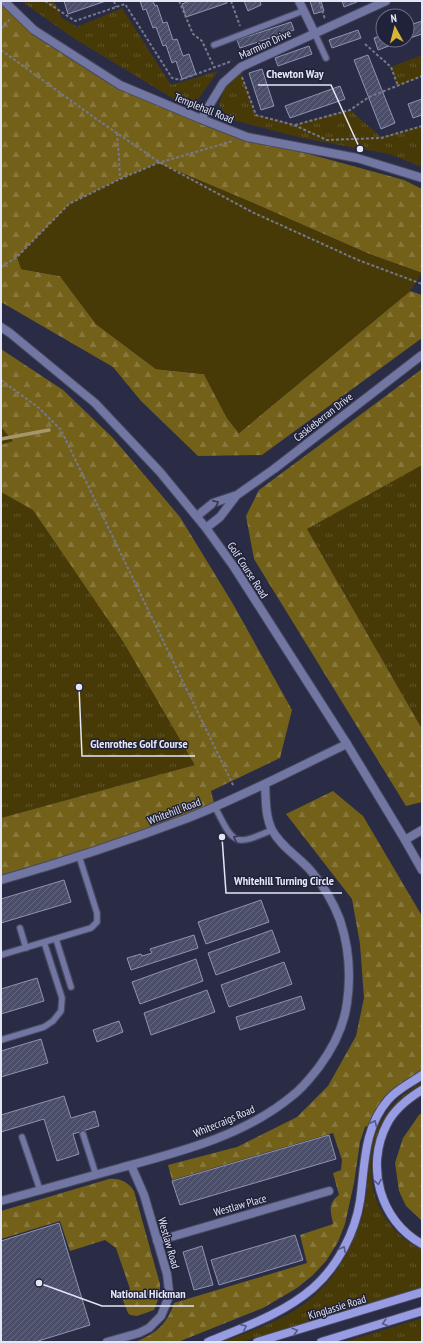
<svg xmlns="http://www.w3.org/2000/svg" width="423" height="1343" viewBox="0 0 423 1343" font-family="'PT Sans Narrow',sans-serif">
	<defs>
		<pattern id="grass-tufts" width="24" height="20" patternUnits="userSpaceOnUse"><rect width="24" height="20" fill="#473a07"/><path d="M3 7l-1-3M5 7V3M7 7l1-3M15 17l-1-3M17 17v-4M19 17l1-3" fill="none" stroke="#61562c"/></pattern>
		<pattern id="forest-firs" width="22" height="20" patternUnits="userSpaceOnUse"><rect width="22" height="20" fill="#736019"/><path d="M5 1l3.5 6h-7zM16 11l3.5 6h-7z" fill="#87773b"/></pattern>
		<pattern id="building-hatch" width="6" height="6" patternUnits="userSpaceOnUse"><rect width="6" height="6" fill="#4b4e69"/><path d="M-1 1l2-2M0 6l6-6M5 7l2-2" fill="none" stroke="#65687f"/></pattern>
	</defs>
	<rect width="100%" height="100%" fill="#2a2c45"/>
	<path fill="url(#grass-tufts)" d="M21,1H54L62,18L77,27L122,8L171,85L218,71L197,101L174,99L75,39Z
		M422,55V76L398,86L391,67Z
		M241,73L256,115L294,125L350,110L381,137L422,126V167L389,154L302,138L229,119L219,105L225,86Z
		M1,404L120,608L195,765L1,818Z
		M422,465V729L307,529Z
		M422,1082V1084C356,1122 352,1214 422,1250V1288L241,1342H222C254,1330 291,1318 316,1294C341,1271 358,1237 365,1204C368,1188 368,1172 370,1156C374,1123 394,1098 422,1082Z
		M422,1318V1342H344Z"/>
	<path fill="url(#forest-firs)" d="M1,1L34,30L120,85L247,137L404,180L422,189V273L369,254L253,203L158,163L120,179L69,204L21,269L60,276L96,324L156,369L204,374L227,418L239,433L410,291L422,295V338L262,455L198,456L141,401L113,367L1,302Z
		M1,349L63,390L113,438L180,517L233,604L292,710L280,758L211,791L215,807L1,880V818L195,765L196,767L124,643L33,510L1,492V445L13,441L1,427Z
		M422,369V465L307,529L422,729V802L406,806L254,559L246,516L259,490Z
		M333,791L363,816L422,916V1075L401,1089L372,1125L365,1127L360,1142L354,1183L345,1224L338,1242L326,1261L313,1275L297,1288L263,1308L178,1342H135C155,1334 167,1325 174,1303L307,1263L300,1235L333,1224C331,1212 327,1204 339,1195L333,1173L341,1170L342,1160L333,1133L172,1180L168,1165L237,1147L297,1117L328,1086L356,1036L364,998L360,944L352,899L286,814Z
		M422,1113V1221L406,1206L399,1191L395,1163L403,1138L419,1115Z
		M109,1179C120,1178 128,1182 134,1191L160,1284C160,1294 158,1301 154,1310L137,1316L130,1315L128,1313L122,1298L130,1289L116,1248L105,1240L70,1251L60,1221L1,1239V1211Z"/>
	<path fill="#473a07" d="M158,163L253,203L369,254L422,273L410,291L239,433L227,418L204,374L156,369L96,324L60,276L21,269L17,257L69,204L120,179Z"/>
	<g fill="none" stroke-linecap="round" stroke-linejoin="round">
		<path stroke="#a4976c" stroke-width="3.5" d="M1,439L49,430"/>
	</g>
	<path fill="url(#building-hatch)" stroke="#8f93b1" d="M64,1H106L68,14Z
		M140,1H153L155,6L157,5L163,23L167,22L173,40L177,39L183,56L189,54L196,74L182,79L176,61L172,63L166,45L163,46L156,27L153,28L146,9L143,10Z
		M190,1H227V3L186,17L182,4Z
		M244,1H260L261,5L248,11Z
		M310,1H321L324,11L314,14Z
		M342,1H356L357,2L344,7Z
		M422,21V34L407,39V26Z
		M291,22L294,30L240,48L237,40Z
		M358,30L361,38L332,48L329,40Z
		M383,35V40H405L378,50L374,38Z
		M309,46L312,54L278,66L275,58Z
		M368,55L395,123L381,129L354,60Z
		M262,69L274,106L261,110L249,73Z
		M340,86L345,99L290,118L285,106Z
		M422,99V115L413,118L408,104Z
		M64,880L71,902L1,923V899Z
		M261,900L269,922L206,944L198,922Z
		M272,930L280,952L216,975L208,953Z
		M194,935L198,948L131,970L127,958L141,954L142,956L152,953L150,949Z
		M196,959L203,981L140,1004L132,982Z
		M284,962L292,984L229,1007L221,985Z
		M37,978L44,1001L1,1014V989Z
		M207,990L215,1012L151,1035L144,1013Z
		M301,996L305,1009L240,1030L236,1017Z
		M119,1021L123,1032L97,1042L93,1030Z
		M41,1039L48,1063L1,1077V1051Z
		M64,1096L71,1118L95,1111L99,1126L73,1134L79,1154L57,1161L44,1119L1,1132V1115Z
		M329,1135L336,1159L180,1205L172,1181Z
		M59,1223L90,1325L35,1342H1V1241Z
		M295,1235L303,1260L219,1285L211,1260Z
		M202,1246L213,1285L194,1290L183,1252Z"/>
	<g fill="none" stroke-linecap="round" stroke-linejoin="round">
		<defs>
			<path id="service" d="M315,34L326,58
				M214,45L303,11
				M215,807C234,844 233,847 272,830
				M20,928L26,948
				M56,939L71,987
				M1,955L91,928L97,922V913L79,856
				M1,1040L44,1027L53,1021L61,1011L62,998L44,942
				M83,1134L96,1175
				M22,1137L40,1190"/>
			<path id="minor" d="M4,1L34,30L120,85L201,119L247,137L357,158L422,178
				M299,1L315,34
				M201,119L223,83L241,67L386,1
				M405,840L422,830
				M1,880C64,862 127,841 188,818C242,797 294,769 347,744
				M1,1201C41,1190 81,1179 120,1168C179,1152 244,1136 292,1096C303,1088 311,1077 319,1067C333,1048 344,1026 347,1003C351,975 349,947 340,920C334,904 323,885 311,871C299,857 281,847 272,830C265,816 266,799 265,784
				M157,1241L329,1191
				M107,1342L139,1333L149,1328L161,1316L168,1299L169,1291L167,1274L144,1195L131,1165"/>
			<path id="tertiary" d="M1,327L10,333L95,403L160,472L206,528L234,567L347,744L405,840L422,870
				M197,516L213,503L237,495L274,469L422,355
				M206,528L220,517L236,496"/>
			<path id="secondary" d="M422,1090C409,1098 394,1110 387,1124C365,1166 380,1221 422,1244
				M208,1342C244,1327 283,1314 313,1288C337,1267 355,1233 360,1201C365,1166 363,1129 388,1100C397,1089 411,1083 422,1075
				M257,1342L422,1292
				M321,1342L422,1311"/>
		</defs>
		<use href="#service" stroke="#484a61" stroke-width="8"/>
		<use href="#minor" stroke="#484a61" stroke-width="10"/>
		<use href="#tertiary" stroke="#484a61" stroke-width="10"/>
		<use href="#secondary" stroke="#484a61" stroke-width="10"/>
		<path stroke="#76788d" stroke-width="2" stroke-dasharray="3 2" stroke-linecap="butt" d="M45,1L75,21L125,4L172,78L180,80L232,61
			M114,1L116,7
			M179,1L193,34L202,41L214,67
			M231,1L240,26
			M319,1L325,19
			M1,29L10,19
			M365,44L391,67L398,86
			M1,50L95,118L159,162L252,212L358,260L422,284
			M242,77L256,115L294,125L327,140L381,138L422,126
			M295,125L350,110L369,97L422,76
			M117,133L119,157L120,179
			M1,267L17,257L69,204L120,179L158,163L233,141
			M1,380L39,408L61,430L234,787"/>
		<use href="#service" stroke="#7276a2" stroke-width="5.5"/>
		<use href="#minor" stroke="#7276a2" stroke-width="8"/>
		<use href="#tertiary" stroke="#7276a2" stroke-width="8"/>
		<use href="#secondary" stroke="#989de3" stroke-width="8"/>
	</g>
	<defs><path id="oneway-chevron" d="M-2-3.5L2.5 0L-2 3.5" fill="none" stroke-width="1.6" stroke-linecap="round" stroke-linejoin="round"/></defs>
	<g stroke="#343754">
		<use href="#oneway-chevron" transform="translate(216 503) rotate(-25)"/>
		<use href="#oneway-chevron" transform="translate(236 838) rotate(-154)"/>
	</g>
	<g stroke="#565986">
		<use href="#oneway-chevron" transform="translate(374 1123) rotate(-65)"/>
		<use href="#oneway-chevron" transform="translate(378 1182) rotate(81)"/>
		<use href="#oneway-chevron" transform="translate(343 1249) rotate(-62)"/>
		<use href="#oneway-chevron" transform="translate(385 1323) rotate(163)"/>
		<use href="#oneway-chevron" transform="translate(244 1327) rotate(-24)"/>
		<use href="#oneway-chevron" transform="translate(295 1331) rotate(-17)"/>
	</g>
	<g text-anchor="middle" stroke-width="3" stroke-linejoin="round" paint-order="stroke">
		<g font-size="11" fill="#e4e6f6" stroke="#20223a">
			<text transform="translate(265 44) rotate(-25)" y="4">Marmion Drive</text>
			<text transform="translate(204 108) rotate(22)" y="4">Templehall Road</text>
			<text transform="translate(323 417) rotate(-38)" y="4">Caskieberran Drive</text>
			<text transform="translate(248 570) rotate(57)" y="4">Golf Course Road</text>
			<text transform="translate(174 811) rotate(-21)" y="4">Whitehill Road</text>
			<text transform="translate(224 1121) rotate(-23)" y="4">Whitecraigs Road</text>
			<text transform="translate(240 1205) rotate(-16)" y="4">Westlaw Place</text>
			<text transform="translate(169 1243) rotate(74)" y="4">Westlaw Road</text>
			<text transform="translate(337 1307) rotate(-17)" y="4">Kinglassie Road</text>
		</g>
	</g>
	<path fill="none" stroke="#e4e6f6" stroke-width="1.5" d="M360 149L331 85H258M79 687L82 756H195M222 837L226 893H342M39 1283L102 1306H194"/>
	<g fill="#e4e6f6" stroke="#20223a" stroke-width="1.5">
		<circle cx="360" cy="149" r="4"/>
		<circle cx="79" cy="687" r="4"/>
		<circle cx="222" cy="837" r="4"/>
		<circle cx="39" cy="1283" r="4"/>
	</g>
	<g font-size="12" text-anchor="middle" font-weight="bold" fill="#e4e6f6" stroke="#20223a" stroke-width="3" stroke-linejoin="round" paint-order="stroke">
		<text x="295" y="78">Chewton Way</text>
		<text x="139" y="748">Glenrothes Golf Course</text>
		<text x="284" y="885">Whitehill Turning Circle</text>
		<text x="148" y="1298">National Hickman</text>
	</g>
	<rect width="423" height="1343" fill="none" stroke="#e4e6f6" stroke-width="4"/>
	<g transform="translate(395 28) rotate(353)"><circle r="19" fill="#20223a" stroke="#6e7085"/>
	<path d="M0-3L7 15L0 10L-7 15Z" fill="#d6b534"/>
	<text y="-6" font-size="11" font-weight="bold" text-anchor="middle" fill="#e4e6f6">N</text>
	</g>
</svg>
